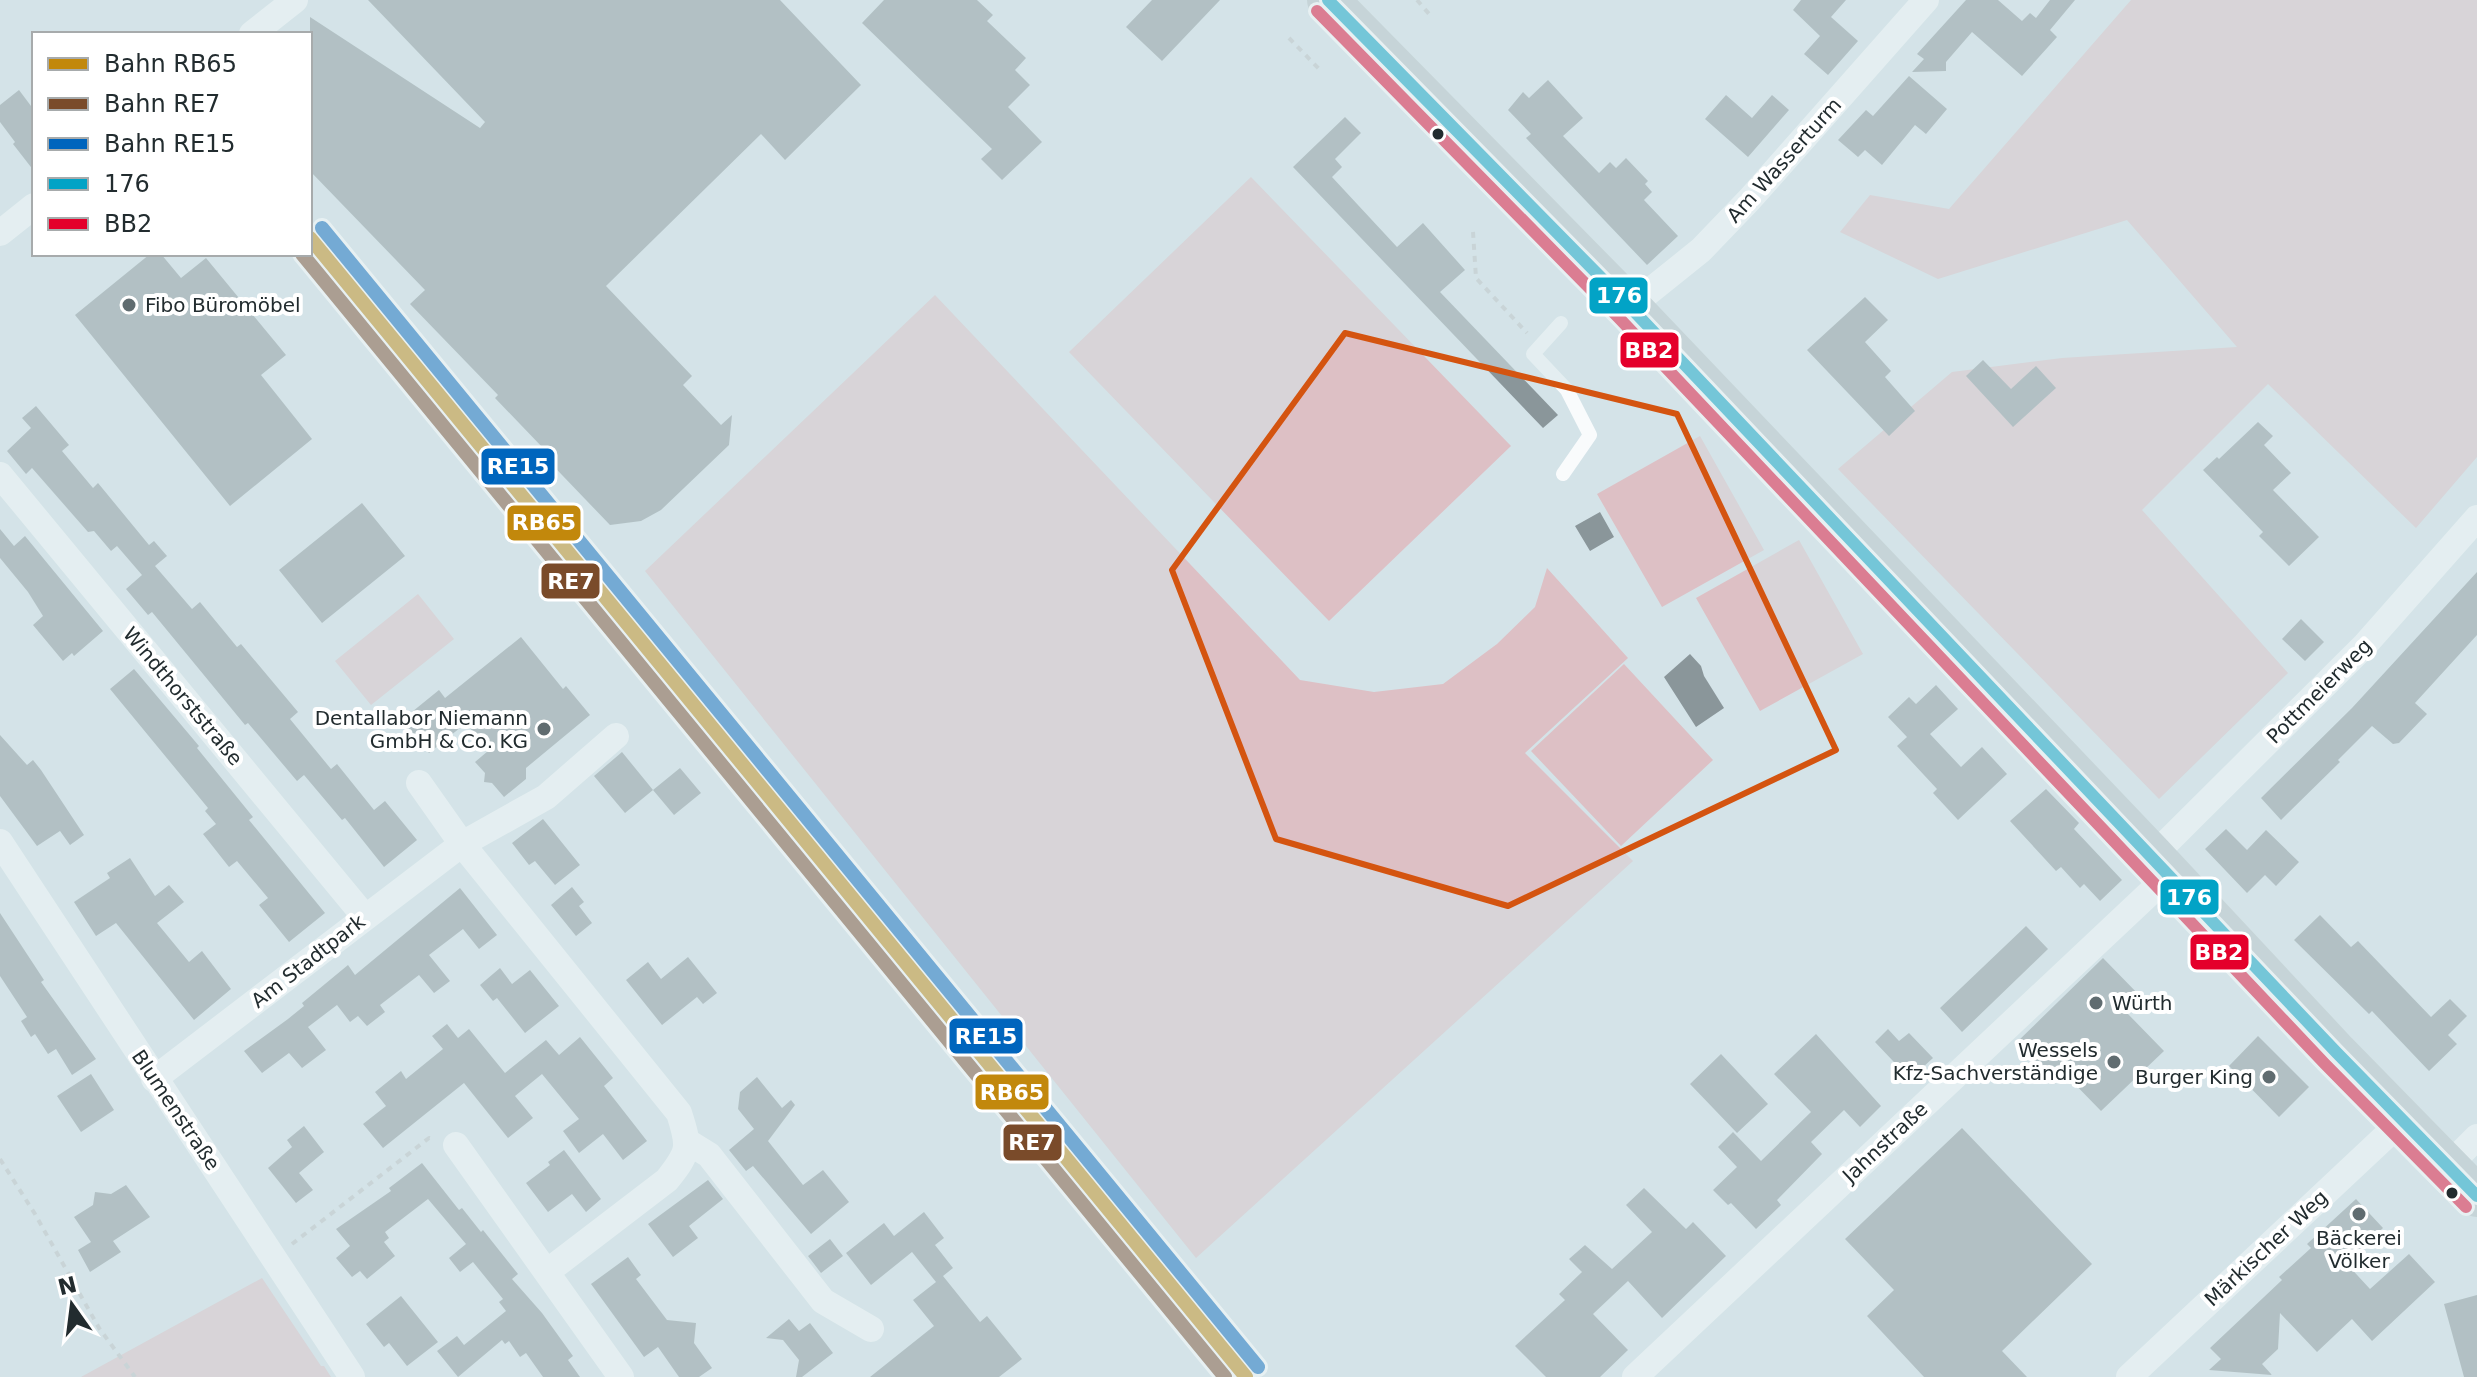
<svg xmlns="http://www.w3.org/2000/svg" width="2477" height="1377" viewBox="0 0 2477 1377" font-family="'DejaVu Sans',sans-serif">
	<rect width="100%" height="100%" fill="#d4e3e8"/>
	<path fill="#ddc0c5" d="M2131,0H2477V457L2416,528L2268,384L2142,510L2288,673L2159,799L1838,469L1952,372L2062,358L2237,347L2127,220L1938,279L1840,232L1870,195L1949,209Z
		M1251,177L1511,446L1329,621L1069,352Z
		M935,295L1300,680L1374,692L1443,684L1497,644L1535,607L1547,568L1628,658L1525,753L1633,861L1196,1258L645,571Z
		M1700,436L1764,550L1662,607L1597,494Z
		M1799,540L1863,654L1760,711L1696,598Z
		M418,594L454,639L371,705L335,661Z
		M1624,664L1713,760L1621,846L1531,751Z
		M262,1278L321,1366H324L331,1377H81Z"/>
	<path fill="#8a969a" d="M368,0H780L861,85L785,160L761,134L606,286L692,376L683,385L721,425L732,415L729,445L661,510L641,521L610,525L539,451L543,448L495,398L498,395L410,304L425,290L310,171V17L480,128L485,122Z
		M884,0H977L993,15L987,21L1026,58L1015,70L1030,85L1008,107L1042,142L1002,180L981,159L992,149L862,23Z
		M1152,0H1220L1162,61L1126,27Z
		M1801,0H1846L1831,17L1858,41L1828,75L1804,54L1820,36L1793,10Z
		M1966,0H1998L2022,21L2030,13L2036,18L2050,0H2075L2050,30L2057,37L2022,76L1972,32L1946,62V71L1912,72L1924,59L1917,54Z
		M1909,76L1947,109L1926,134L1915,125L1882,165L1865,150L1858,157L1838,140L1866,110L1873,116Z
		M1548,80L1583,118L1563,136L1599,173L1610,162L1616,168L1626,158L1648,181L1645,184L1652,192L1644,200L1678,236L1647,265L1526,138L1531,134L1508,110L1523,92L1529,98Z
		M19,90L34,110V171L13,144L15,142L0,122V105Z
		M1726,95L1752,118L1772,95L1789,110L1748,157L1705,119Z
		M1345,117L1361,133L1335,159L1342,167L1332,177L1397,247L1423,223L1465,270L1440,292L1558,415L1543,428L1293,167Z
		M150,254H161L181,278L206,258L286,355L261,375L312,439L230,506L75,315Z
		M1865,297L1888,320L1865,342L1891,371L1885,377L1915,411L1889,436L1807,350Z
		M1983,360L2011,389L2036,366L2056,388L2013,427L1966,376Z
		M36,406L69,445L62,451L93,488L98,483L149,545L154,541L167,556L155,566L192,609L200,602L237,647L241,644L298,712L290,719L331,769L337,764L374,810L385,801L417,840L384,867L345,818L342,820L304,775L297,781L248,723L245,725L152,612L148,615L126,589L142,575L117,546L111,551L94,531L88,532L32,468L26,474L7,451L31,428L22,418Z
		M2258,422L2273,436L2264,445L2291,473L2273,490L2319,537L2289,566L2259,536L2263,532L2203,470L2217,457L2219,459Z
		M362,503L405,556L322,623L279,570Z
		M1600,512L1614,537L1590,551L1575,526Z
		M0,529L14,546L25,536L103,631L74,656L72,653L63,661L33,625L43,616L28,592L0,558Z
		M2477,572V635L2415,703L2427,714L2399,743L2393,744L2372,726L2338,760L2340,762L2281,820L2261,798L2352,708Z
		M2301,619L2324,642L2305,661L2282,639Z
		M521,637L563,689L566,686L590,715L526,768V779L504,797L492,783L484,782L485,773L475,762L488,751L466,723L429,753L402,720L439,690L445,698Z
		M1690,654L1701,666L1704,676L1724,708L1696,727L1664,677Z
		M134,669L199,746L197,748L253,817L249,820L325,913L289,942L259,905L268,898L237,861L229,867L203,834L216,824L205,811L208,808L110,689Z
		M1936,685L1958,709L1930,734L1961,767L1982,747L2007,774L1958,820L1933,793L1937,789L1897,746L1907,737L1888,717L1909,697L1916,704Z
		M0,735L27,765L33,760L41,770L84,835L70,845L60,831L37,846L0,796Z
		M622,752L653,790L625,813L594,776Z
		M680,768L701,793L674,815L653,790Z
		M2046,789L2079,823L2074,829L2122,880L2100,901L2084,884L2080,888L2061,867L2056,871L2010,821Z
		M543,819L580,865L555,885L535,861L529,865L512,843Z
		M2226,829L2247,850L2266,830L2299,862L2276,886L2265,875L2247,893L2205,849Z
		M130,858L155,896L169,885L184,902L157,923L189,962L202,951L231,989L194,1020L116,923L96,936L74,902L110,878L107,873Z
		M572,887L584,902L579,906L592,923L576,936L551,905Z
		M460,888L497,935L479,949L463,929L429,955L450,981L434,993L419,975L380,1005L385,1012L367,1026L358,1016L350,1022L337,1005L308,1027L326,1050L302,1068L289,1053L262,1073L244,1051L288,1019L304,1006L302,1003L348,965L355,975Z
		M0,913L44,980L41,982L96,1059L72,1075L56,1049L48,1054L35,1034L31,1037L21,1021L27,1017L0,976Z
		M2320,915L2351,947L2358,941L2431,1017L2450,999L2467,1016L2448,1035L2457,1044L2429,1071L2372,1011L2369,1014L2294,940Z
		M2026,926L2048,949L1962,1032L1940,1008Z
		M688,957L717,993L703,1004L697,997L662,1025L626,980L648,962L661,979Z
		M2103,958L2142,998L2127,1013L2164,1051L2101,1111L2065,1074L2055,1084L2015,1044Z
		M500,968L512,984L530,970L559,1006L525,1033L497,998L493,1001L480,985Z
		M447,1024L458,1038L469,1029L505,1073L546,1040L559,1055L580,1037L613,1078L604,1086L647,1141L623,1160L603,1134L579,1153L563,1131L579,1119L542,1074L515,1096L533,1118L508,1138L464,1083L383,1148L363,1124L386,1106L375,1092L401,1071L406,1079L443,1049L432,1036Z
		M1888,1029L1899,1041L1909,1033L1933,1058L1910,1079L1875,1042Z
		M1816,1034L1881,1106L1860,1127L1844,1110L1811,1142L1822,1154L1777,1200L1781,1205L1756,1229L1731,1203L1728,1205L1713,1190L1737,1167L1718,1147L1733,1132L1761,1161L1811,1112L1774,1074Z
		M2258,1036L2309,1087L2279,1117L2229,1066Z
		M1721,1054L1768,1104L1737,1133L1690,1084Z
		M91,1074L114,1110L81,1132L57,1096Z
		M757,1077L782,1108L791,1100L795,1105L768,1141L803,1185L823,1170L849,1202L811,1234L753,1166L746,1171L729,1150L754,1129L738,1109L740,1092Z
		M304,1126L324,1152L299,1173L313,1190L296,1203L268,1168L292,1147L287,1140Z
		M1962,1128L2092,1264L2002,1351L2027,1377H1924L1867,1316L1894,1290L1845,1239Z
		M564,1150L601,1199L586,1212L572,1194L548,1212L526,1183L550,1165L548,1162Z
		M422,1163L459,1210L462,1208L481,1232L483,1230L518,1274L512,1279L542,1313L573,1356L568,1360L580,1377H543L526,1353L520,1357L509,1341L505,1344L502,1340L458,1377L437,1351L457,1336L464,1345L506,1311L499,1302L503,1299L473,1262L460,1272L449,1258L466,1244L428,1199L385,1232L389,1238L384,1242L395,1256L367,1279L360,1271L352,1277L336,1258L350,1246L336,1229L391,1191L389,1188Z
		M708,1180L723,1199L689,1226L698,1238L673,1257L648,1224Z
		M126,1185L150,1217L113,1241L121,1252L90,1272L78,1250L91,1242L74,1217L93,1205L95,1192L111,1194Z
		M1644,1188L1686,1229L1693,1222L1726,1256L1662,1318L1628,1281L1593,1314L1628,1350L1600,1377H1546L1515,1346L1565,1300L1559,1294L1582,1272L1569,1259L1585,1245L1612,1269L1652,1232L1626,1205Z
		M2356,1199L2383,1228L2346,1263L2370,1289L2409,1254L2435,1282L2372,1341L2352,1319L2317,1352L2280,1313L2278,1349L2262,1364L2272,1375L2209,1370L2221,1359L2210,1348L2282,1280L2279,1277L2311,1248L2307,1244Z
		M924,1212L944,1238L935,1245L953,1268L943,1276L980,1322L987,1316L1022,1359L999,1377H870L934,1326L913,1300L936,1282L912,1252L871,1285L846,1253L884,1223L894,1236Z
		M830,1239L843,1256L821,1273L808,1256Z
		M628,1257L641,1275L636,1279L667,1320L696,1323L694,1343L712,1368L699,1377H679L658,1347L644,1357L591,1284Z
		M2477,1295V1377H2464L2444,1304Z
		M401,1296L438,1342L407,1366L389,1343L384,1347L366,1324Z
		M789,1319L799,1331L810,1323L833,1353L802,1377H796L799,1360L783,1340L766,1338Z"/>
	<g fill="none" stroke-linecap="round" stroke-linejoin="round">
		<path stroke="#bdc2c4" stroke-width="4" stroke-dasharray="6 6" stroke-linecap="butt" d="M1417,0L1430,15
			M1289,38L1322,72
			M1473,232L1476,278L1527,333
			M0,1159L35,1214L99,1328L135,1377
			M292,1244L429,1138L435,1140"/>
		<path stroke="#f9fbfc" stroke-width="14" d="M1561,323L1533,354L1567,390L1590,435L1563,474"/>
		<path stroke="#f9fbfc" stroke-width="26" d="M252,34L295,0
			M0,233L34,206
			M1630,307L1701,250L1750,199L1926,0
			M0,475L365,917
			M419,783L462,844L679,1113C690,1147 690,1151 667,1180L548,1271
			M0,842L352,1377
			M2153,856L2364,646L2477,518
			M154,1079L462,844L546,797L616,736
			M688,1142L709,1155L823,1301L871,1329
			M456,1145L621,1377
			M2448,1166L2477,1137
			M1635,1377L2170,874
			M2129,1377L2404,1119"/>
		<path stroke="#b7c2c5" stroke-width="42" d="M1328,0L1630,307L2153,856L2337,1053L2477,1196"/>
		<defs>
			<path id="bus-1" d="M1328,0L1630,307L2337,1053L2477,1196"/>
			<path id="bus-2" d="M1317,11L1619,318L2325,1064L2466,1207"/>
		</defs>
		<use href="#bus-1" stroke="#fff" stroke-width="18"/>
		<use href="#bus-2" stroke="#fff" stroke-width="18"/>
		<use href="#bus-1" stroke="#02a3c6" stroke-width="12"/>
		<use href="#bus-2" stroke="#e4002b" stroke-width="12"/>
		<defs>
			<path id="rail-1" d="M310,238L1246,1377"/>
			<path id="rail-2" d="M302,254L1225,1377"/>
			<path id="rail-3" d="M322,228L1258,1367"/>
		</defs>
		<use href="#rail-1" stroke="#fff" stroke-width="20"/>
		<use href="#rail-2" stroke="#fff" stroke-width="20"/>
		<use href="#rail-3" stroke="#fff" stroke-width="20"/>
		<use href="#rail-1" stroke="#c2880c" stroke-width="14"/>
		<use href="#rail-2" stroke="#7a4b2a" stroke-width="14"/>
		<use href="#rail-3" stroke="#0065bd" stroke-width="14"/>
	</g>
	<path d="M0 0H2477V1377H0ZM1345,333L1677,414L1836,750L1508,906L1276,839L1172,570Z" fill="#d4e3e8" fill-opacity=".55" fill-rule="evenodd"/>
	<path fill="none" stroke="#d45410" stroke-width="6" stroke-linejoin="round" d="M1345,333L1677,414L1836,750L1508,906L1276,839L1172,570Z"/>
	<g fill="#222c2f" stroke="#fff" stroke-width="3">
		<circle cx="1438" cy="134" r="7"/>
		<circle cx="2452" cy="1193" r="7"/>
	</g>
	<g fill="#606c70" stroke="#fff" stroke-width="3">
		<circle cx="129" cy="305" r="8"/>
		<circle cx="544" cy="729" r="8"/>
		<circle cx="2096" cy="1003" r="8"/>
		<circle cx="2114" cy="1062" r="8"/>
		<circle cx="2269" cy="1077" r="8"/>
		<circle cx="2359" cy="1214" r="8"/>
	</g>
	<g text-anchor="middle" stroke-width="8" stroke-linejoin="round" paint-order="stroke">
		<g font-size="20" fill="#222c2f" stroke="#fff">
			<text transform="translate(1784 160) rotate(-48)" y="7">Am Wasserturm</text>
			<text transform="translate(2319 691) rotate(-45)" y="7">Pottmeierweg</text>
			<text transform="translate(183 696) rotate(50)" y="7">Windthorststraße</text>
			<text transform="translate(308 961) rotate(-38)" y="7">Am Stadtpark</text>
			<text transform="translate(176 1110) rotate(56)" y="7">Blumenstraße</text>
			<text transform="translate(1885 1142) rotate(-43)" y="7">Jahnstraße</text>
			<text transform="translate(2266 1248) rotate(-43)" y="7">Märkischer Weg</text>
		</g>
		<g font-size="20" fill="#222c2f" stroke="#fff" text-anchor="end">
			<text x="145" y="312" text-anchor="start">Fibo Büromöbel</text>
			<text x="528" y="725">Dentallabor Niemann<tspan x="528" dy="23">GmbH &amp; Co. KG</tspan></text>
			<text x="2112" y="1010" text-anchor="start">Würth</text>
			<text x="2098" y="1057">Wessels<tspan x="2098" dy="23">Kfz-Sachverständige</tspan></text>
			<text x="2253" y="1084">Burger King</text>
			<text x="2359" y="1245" text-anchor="middle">Bäckerei<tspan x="2359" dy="23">Völker</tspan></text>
		</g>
	</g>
	<g stroke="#fff" stroke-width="3">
		<rect x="1588" y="276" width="61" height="39" rx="8" fill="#02a3c6"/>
		<rect x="1619" y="331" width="61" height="38" rx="8" fill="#e4002b"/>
		<rect x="480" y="447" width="76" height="39" rx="8" fill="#0065bd"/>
		<rect x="506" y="504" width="76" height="38" rx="8" fill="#c2880c"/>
		<rect x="540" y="562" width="61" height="38" rx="8" fill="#7a4b2a"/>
		<rect x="2159" y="878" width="61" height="38" rx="8" fill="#02a3c6"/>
		<rect x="2189" y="933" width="61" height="38" rx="8" fill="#e4002b"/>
		<rect x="948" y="1017" width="76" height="38" rx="8" fill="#0065bd"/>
		<rect x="974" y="1073" width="76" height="38" rx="8" fill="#c2880c"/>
		<rect x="1002" y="1123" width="61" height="39" rx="8" fill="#7a4b2a"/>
	</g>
	<g font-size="22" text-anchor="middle" font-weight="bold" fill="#fff">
		<text x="1619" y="303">176</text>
		<text x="1649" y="358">BB2</text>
		<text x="518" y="474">RE15</text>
		<text x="544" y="530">RB65</text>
		<text x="571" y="589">RE7</text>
		<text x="2189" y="905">176</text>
		<text x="2219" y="960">BB2</text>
		<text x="986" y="1044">RE15</text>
		<text x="1012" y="1100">RB65</text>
		<text x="1032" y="1150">RE7</text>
	</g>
	<rect x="32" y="32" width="280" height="224" fill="#ffffff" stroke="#a7abac" stroke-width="2"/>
	<rect x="48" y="58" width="40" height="12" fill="#c2880c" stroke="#a7abac" stroke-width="2"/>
	<text x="104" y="72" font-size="24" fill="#222c2f">Bahn RB65</text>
	<rect x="48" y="98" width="40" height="12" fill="#7a4b2a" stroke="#a7abac" stroke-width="2"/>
	<text x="104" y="112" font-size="24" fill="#222c2f">Bahn RE7</text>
	<rect x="48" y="138" width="40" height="12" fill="#0065bd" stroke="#a7abac" stroke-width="2"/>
	<text x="104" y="152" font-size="24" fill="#222c2f">Bahn RE15</text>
	<rect x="48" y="178" width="40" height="12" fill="#02a3c6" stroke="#a7abac" stroke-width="2"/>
	<text x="104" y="192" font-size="24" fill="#222c2f">176</text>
	<rect x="48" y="218" width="40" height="12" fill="#e4002b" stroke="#a7abac" stroke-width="2"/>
	<text x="104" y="232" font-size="24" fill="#222c2f">BB2</text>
	<g transform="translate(72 1305) rotate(346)" stroke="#ffffff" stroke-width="6" paint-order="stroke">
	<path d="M0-6L14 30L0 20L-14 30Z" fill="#222c2f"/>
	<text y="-12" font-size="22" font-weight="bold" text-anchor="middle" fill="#222c2f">N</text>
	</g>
</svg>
